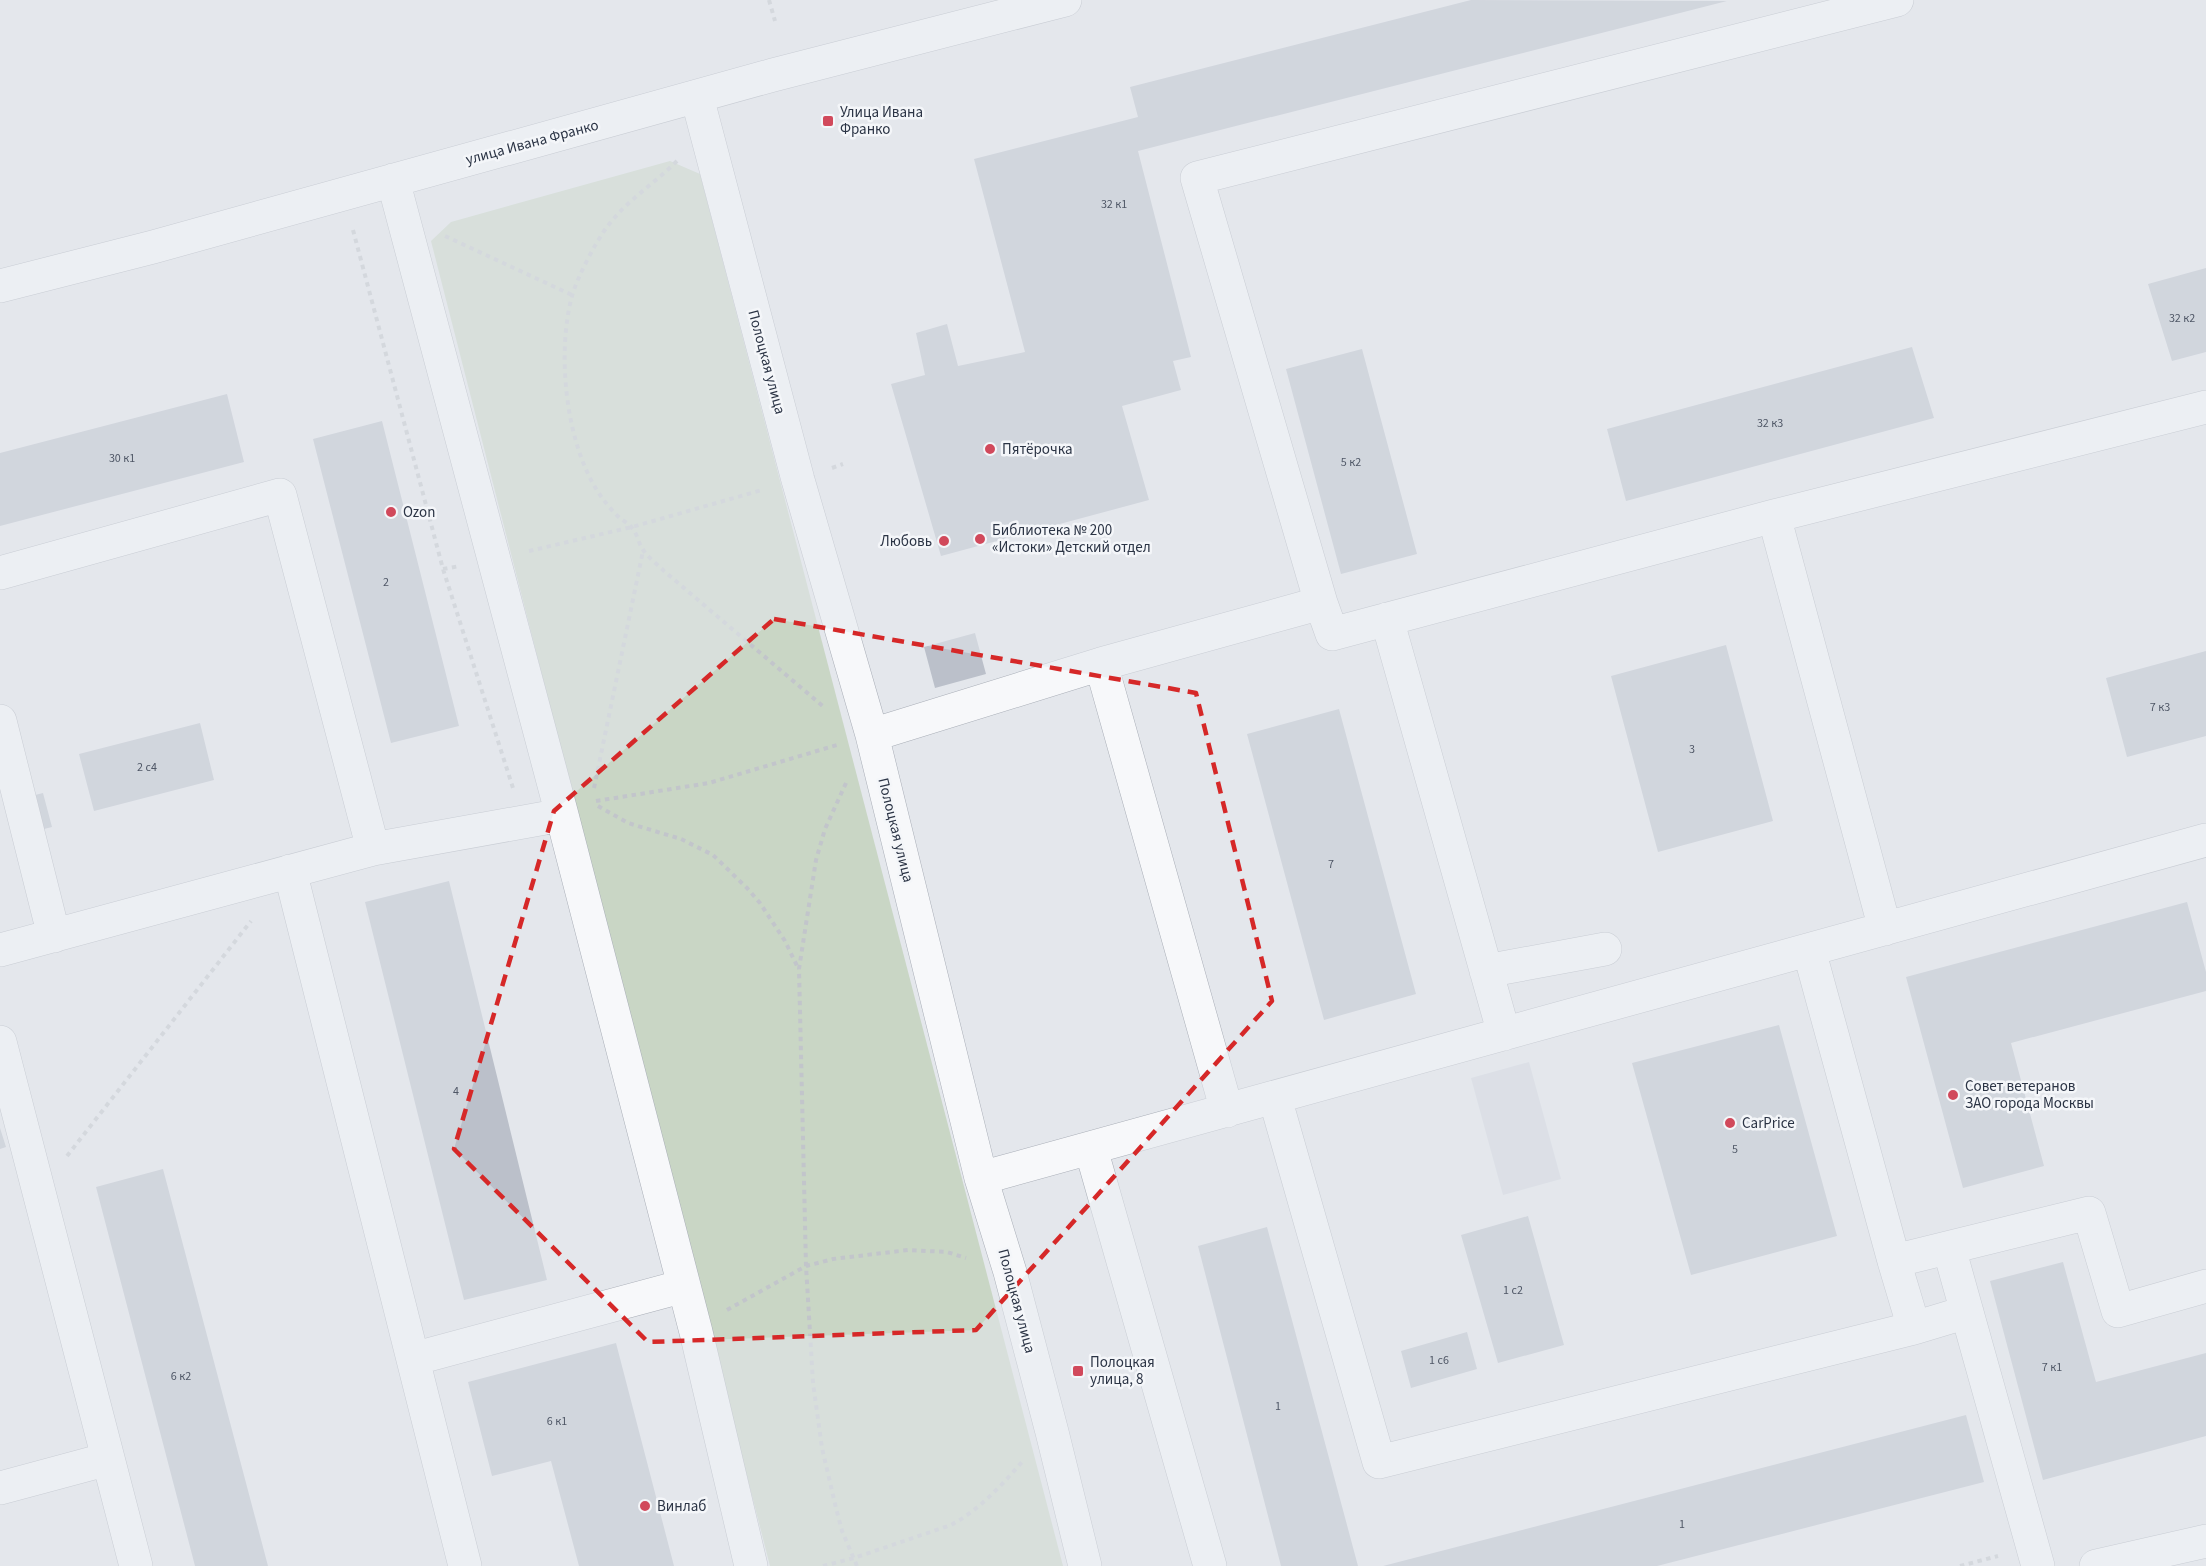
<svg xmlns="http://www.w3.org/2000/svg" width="2206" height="1566" viewBox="0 0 2206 1566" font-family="'Source Sans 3',sans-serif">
	<rect width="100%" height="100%" fill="#e4e7ec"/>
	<path fill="#d2d6de" d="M1529,1062L1561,1179L1503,1195L1471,1078Z"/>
	<path fill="#c9d6c5" d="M670,161L700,174L1063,1566H770L431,241L451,222Z"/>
	<path fill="#bbc0ca" d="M1471,0L1727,1L1138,151L1191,357L1173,361L1181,390L1122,406L1149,500L941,556L891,384L925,375L916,333L947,324L958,366L1025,352L974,159L1138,117L1130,87Z
		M2206,268V352L2172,361L2148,284Z
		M1912,347L1934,418L1626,501L1607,429Z
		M1362,349L1417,554L1341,574L1286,369Z
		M227,394L244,462L0,526V453Z
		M382,421L459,726L391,743L313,439Z
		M975,633L986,674L935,688L924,647Z
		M1726,645L1773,821L1658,852L1611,676Z
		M2206,651V736L2127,757L2106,678Z
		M1339,709L1416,994L1324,1020L1247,734Z
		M200,723L214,780L94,811L79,754Z
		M43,793L52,827L32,832L23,798Z
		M449,881L547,1280L464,1300L365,902Z
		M2187,902L2206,972V991L2011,1043L2044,1166L1963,1188L1906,977Z
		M1779,1025L1837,1236L1691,1275L1632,1063Z
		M0,1128L6,1147L0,1149Z
		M163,1169L268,1566H195L96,1187Z
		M1528,1216L1564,1345L1498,1363L1461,1235Z
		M1267,1227L1358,1566H1281L1198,1246Z
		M2063,1262L2096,1382L2206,1353V1436L2043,1480L1990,1281Z
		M1467,1332L1477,1369L1411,1388L1401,1351Z
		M616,1343L674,1566H579L551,1461L492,1476L468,1382Z
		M1966,1415L1984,1482L1657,1566H1383Z"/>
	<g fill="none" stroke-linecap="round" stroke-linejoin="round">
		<defs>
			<path id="minor" d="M697,97L798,480L872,735L981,1178L1010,1272L1052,1432L1085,1566
				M393,180L562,815L696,1332L751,1566
				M0,286L153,247L773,75L1065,0
				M1774,516L1885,929
				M0,573L280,495L373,849
				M1321,603L1197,178L1897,0
				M1387,619L1504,1034
				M1101,664L1227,1111
				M0,721L54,936
				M872,735L1101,664L1321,603L1332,634L1774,516L2206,407
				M290,871L465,1566
				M0,950L373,849L562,815
				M1809,950L1894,1261L2089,1213L2118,1311L2206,1286
				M1486,971L1605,949
				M0,1042L136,1566
				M1275,1098L1379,1462L1914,1328L1894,1261
				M1091,1149L1210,1566
				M981,1178L2206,840
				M1949,1248L2038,1566
				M1914,1328L1967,1312
				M413,1359L684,1286
				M0,1488L108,1459
				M2096,1566L2206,1541"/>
		</defs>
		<use href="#minor" stroke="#a9aeb7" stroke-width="34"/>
		<path stroke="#c2c5cb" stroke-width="4" stroke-dasharray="4.5 4.5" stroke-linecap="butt" d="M769,0L775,21
			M677,161C654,184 626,201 607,227C595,243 577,278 572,296C556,355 566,450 603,499C608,506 615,514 621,519C625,522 630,524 632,528C637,533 638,542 642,548C647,557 657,564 664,571L825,708
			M353,230L443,569L513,788
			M445,236L572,295
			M832,468L843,464
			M529,551L632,527L762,490
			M443,569L460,566
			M846,783L825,829L816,860L799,969L806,1266L813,1383L822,1448L836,1508L842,1531L857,1566
			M594,788L643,551
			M596,801L709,783L837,745
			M598,806L628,823L681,839L713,855L747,888L760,903L785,941L798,968
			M67,1156L251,921
			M727,1310L806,1266L833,1259L908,1250L947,1252L966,1258
			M823,1566L854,1558L951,1525C979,1510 1001,1486 1022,1462
			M1960,1566L1998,1556"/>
		<use href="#minor" stroke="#f7f8fa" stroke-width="33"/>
	</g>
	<path d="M0 0H2206V1566H0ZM774,619L1196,693L1272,1001L976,1330L648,1342L454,1149L554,811Z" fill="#e4e7ec" fill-opacity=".55" fill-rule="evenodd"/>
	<path fill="none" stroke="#d62828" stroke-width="4.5" stroke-dasharray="12 8" stroke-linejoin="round" d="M774,619L1196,693L1272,1001L976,1330L648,1342L454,1149L554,811Z"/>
	<g fill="#d1495b" stroke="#f4f6f9" stroke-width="2">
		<rect x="822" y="115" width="12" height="12" rx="3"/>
		<circle cx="990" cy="449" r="6"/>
		<circle cx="391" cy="512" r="6"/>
		<circle cx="980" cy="539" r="6"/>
		<circle cx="944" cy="541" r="6"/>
		<circle cx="1953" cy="1095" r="6"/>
		<circle cx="1730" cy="1123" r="6"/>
		<rect x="1072" y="1365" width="12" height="12" rx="3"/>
		<circle cx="645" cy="1506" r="6"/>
	</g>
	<g text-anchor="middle" stroke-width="5" stroke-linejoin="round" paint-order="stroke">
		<g font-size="12" fill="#4f5766">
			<text x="1114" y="208">32 к1</text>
			<text x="2182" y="322">32 к2</text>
			<text x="1770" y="427">32 к3</text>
			<text x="122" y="462">30 к1</text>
			<text x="1351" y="466">5 к2</text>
			<text x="386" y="586">2</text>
			<text x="2160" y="711">7 к3</text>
			<text x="1692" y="753">3</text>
			<text x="147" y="771">2 с4</text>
			<text x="1331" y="868">7</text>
			<text x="456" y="1095">4</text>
			<text x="1735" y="1153">5</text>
			<text x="1513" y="1294">1 с2</text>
			<text x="1439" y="1364">1 с6</text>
			<text x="2052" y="1371">7 к1</text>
			<text x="181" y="1380">6 к2</text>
			<text x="1278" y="1410">1</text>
			<text x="557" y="1425">6 к1</text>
			<text x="1682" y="1528">1</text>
		</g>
		<g font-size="15" fill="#2b3445" stroke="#f4f6f9" text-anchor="start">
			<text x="840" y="117">Улица Ивана<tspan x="840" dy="17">Франко</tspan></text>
			<text x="1002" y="454">Пятёрочка</text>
			<text x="403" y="517">Ozon</text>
			<text x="992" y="535">Библиотека № 200<tspan x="992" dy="17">«Истоки» Детский отдел</tspan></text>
			<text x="932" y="546" text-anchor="end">Любовь</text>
			<text x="1965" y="1091">Совет ветеранов<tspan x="1965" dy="17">ЗАО города Москвы</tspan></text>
			<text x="1742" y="1128">CarPrice</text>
			<text x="1090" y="1367">Полоцкая<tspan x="1090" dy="17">улица, 8</tspan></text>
			<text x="657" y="1511">Винлаб</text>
		</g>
		<g font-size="15" fill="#2b3445" stroke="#f4f6f9">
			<text transform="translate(532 142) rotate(-15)" y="5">улица Ивана Франко</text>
			<text transform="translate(767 362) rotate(75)" y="5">Полоцкая улица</text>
			<text transform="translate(896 830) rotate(76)" y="5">Полоцкая улица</text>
			<text transform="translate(1017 1301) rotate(75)" y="5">Полоцкая улица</text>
		</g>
	</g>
</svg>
